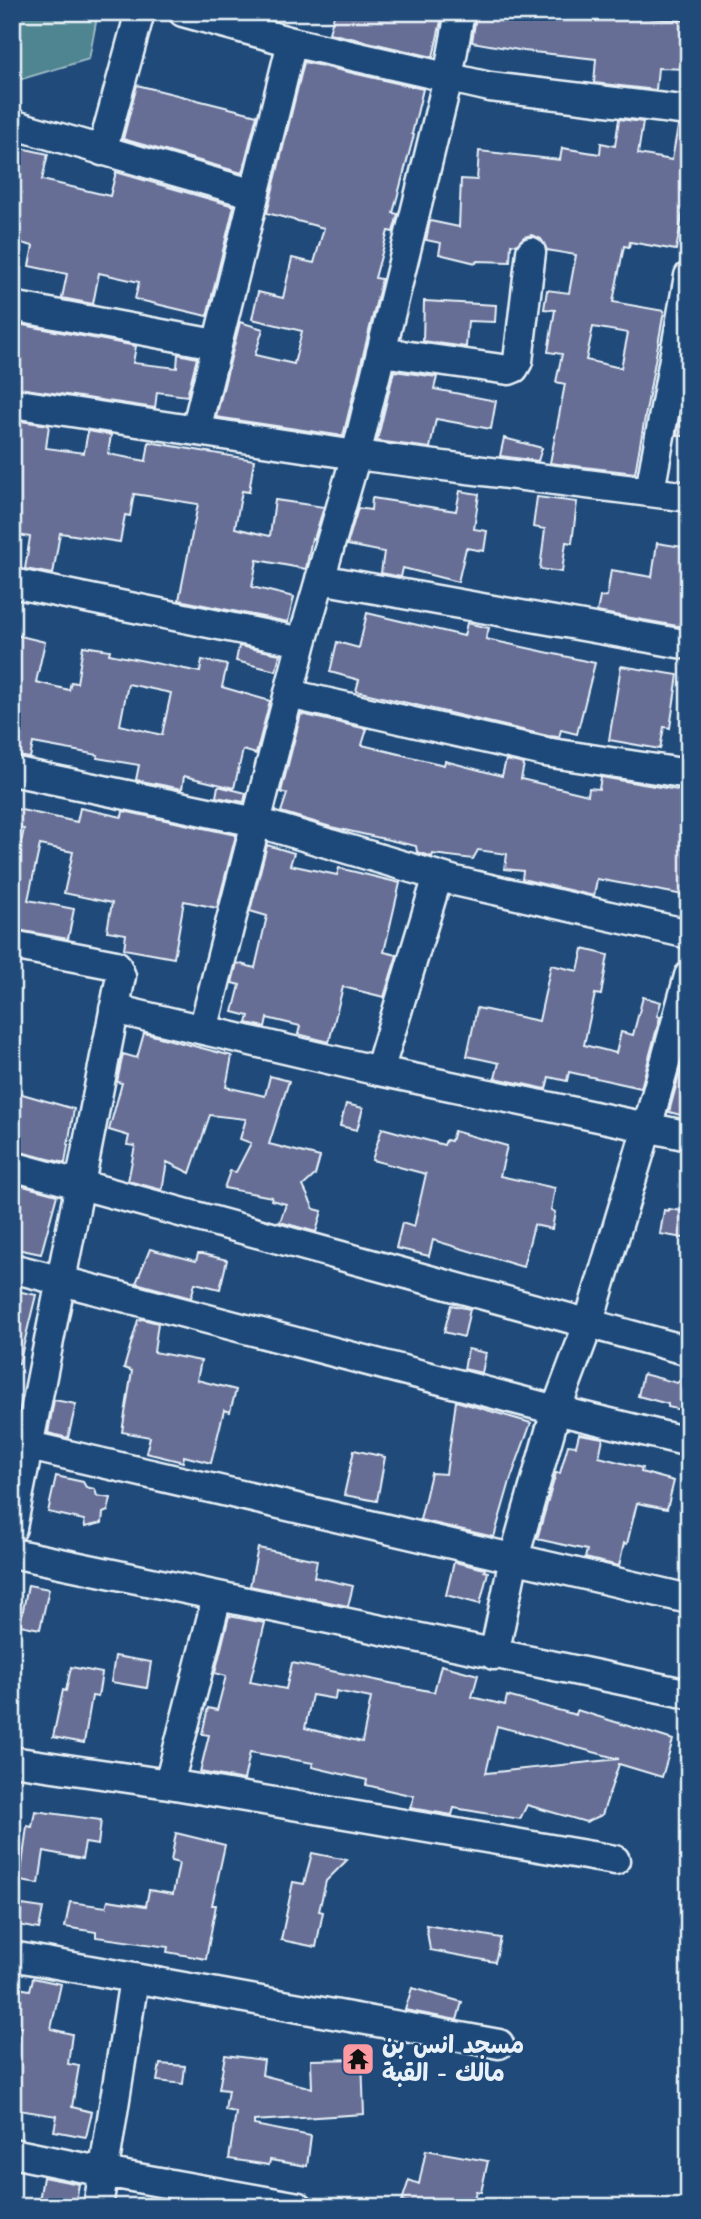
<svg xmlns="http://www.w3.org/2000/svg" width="701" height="2219" viewBox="0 0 701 2219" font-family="'Comic Neue','Playpen Sans Arabic',sans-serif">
	<rect width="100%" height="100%" fill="#1f4a7a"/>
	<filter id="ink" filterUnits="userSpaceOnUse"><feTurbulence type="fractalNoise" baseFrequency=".0143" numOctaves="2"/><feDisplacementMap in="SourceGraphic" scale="14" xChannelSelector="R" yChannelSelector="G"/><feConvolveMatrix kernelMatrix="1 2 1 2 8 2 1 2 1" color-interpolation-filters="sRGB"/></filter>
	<g filter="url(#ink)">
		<path fill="#508491" stroke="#9cbac4" stroke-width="2" d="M12,12H98L89,59L12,82Z"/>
		<path fill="#666e96" stroke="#e8f1f8" stroke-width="2" fill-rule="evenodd" d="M335,12H443L433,57L329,33Z
			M496,12H652L651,18L689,21V69L658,68L656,90L594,83L596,59L524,51L472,42L476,16L496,20Z
			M304,62L423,89L412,134L414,135L393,213L398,214L393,232L388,231L375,278L382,279L343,436L216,417L240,322L263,329L255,355L294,364L302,331L252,319L258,292L283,298L292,258L314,263L324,228L267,213Z
			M137,85L257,115L242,173L123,139Z
			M619,119L643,122L638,154L672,160L678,126L689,127V178L676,250L630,242L629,247L624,246L613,302L664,311L635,473L550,463L565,384L556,382L562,354L548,352L555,310L544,309L547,290L569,293L576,255L547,250L541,239L532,235L524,237L517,245L511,244L510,262L477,261L476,263L439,254L441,243L426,240L430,221L459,227L461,179L477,180L479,151L560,160L562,148L600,154L601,143L615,146ZM593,327L628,333L621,368L586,360Z
			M12,146L48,154L42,180L110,196L116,172L234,206L207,316L135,299L139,282L99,273L93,304L62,298L67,274L29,266L33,246L12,241Z
			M424,301L496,305L495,322L468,321L466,347L423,341Z
			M12,323L136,346L133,363L177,368L178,354L197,358L187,396L157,392L155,408L12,387Z
			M394,371L437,377L434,389L496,401L491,429L436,419L430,448L377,441Z
			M682,407L689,409V437L677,435Z
			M12,420L49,425L46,448L84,453L88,431L111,435L108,454L146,461L149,442L254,460L249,492L242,491L235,528L270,536L275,500L324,507L314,539L312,538L306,569L257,560L252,587L294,597L288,622L179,600L198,504L134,494L130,516L125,515L120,542L60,533L53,574L25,569L30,537L12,534Z
			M504,438L542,448L538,461L500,456Z
			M460,491L479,494L474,529L487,531L484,551L466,548L458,582L403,568L401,577L381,573L384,552L347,545L358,508L371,510L372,498L456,511Z
			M537,497L577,502L572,543L566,542L562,572L540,569L545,529L533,527Z
			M657,543L689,548V628L597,612L600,597L607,596L611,570L652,577Z
			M367,613L464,636L467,623L489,628L486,639L595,663L577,734L561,730L559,737L548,736L356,691L359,680L330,672L337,642L359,648Z
			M12,634L45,642L36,682L69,690L71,682L77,683L83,646L110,650L109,654L200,672L202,660L227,665L222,687L270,701L256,754L243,750L234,788L184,776L182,789L136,780L139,765L97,758L98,755L33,743L30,758L12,755ZM128,684L171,693L162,735L120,725Z
			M239,646L280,654L276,671L236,661Z
			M621,666L678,675L670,728L664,727L660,749L609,740Z
			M301,714L367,729L362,745L444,765L445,761L502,776L506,760L524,764L521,779L588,795L589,788L599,789L601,777L684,791L683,800L689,801V896L597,879L594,896L522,879L523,871L505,869L507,854L478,850L473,859L433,854L432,857L417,852L416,846L331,827L281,812L287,794L281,792Z
			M218,786L246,793L244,802L216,797Z
			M12,808L77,822L80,808L122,817L123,811L236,835L217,908L184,901L174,958L124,949L126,934L107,931L112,903L64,893L73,852L40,845L28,900L74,909L68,939L12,929V873L14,874L24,829L12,827Z
			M267,845L294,853L290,865L337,875L339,868L400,883L384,952L397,955L384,997L343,987L329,1042L298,1034L300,1026L267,1018L265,1027L247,1023L249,1016L233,1012L240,985L232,983L237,963L255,968L267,916L250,911Z
			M583,949L608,955L601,995L595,994L584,1045L616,1053L621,1032L633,1035L643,997L661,1002L657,1016L660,1017L641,1088L569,1072L567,1081L549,1077L546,1089L495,1078L499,1063L467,1056L477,1008L539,1021L551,965L578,971Z
			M144,1033L232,1056L226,1087L265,1096L270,1076L289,1081L269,1144L320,1157L315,1175L303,1186L314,1209L322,1211L316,1232L280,1222L286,1204L271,1200L272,1197L224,1188L230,1171L236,1172L251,1143L240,1139L246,1119L210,1115L190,1173L167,1162L162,1190L128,1181L135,1146L127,1145L129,1136L109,1130L122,1083L117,1082L123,1054L137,1058Z
			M689,1039V1117L669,1112Z
			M12,1091L74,1109L65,1163L12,1150Z
			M346,1104L363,1108L357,1130L340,1126Z
			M382,1128L444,1145L446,1140L451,1141L454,1131L507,1146L500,1176L555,1188L551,1210L555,1212L552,1229L534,1225L523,1267L433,1240L429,1256L396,1248L402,1223L414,1227L426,1174L372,1160Z
			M12,1183L57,1195L41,1254L12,1248Z
			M669,1209L689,1212V1239L660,1234L664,1210L669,1211Z
			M150,1249L196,1261L198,1254H203L227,1260L220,1289L195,1283L191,1298L136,1283Z
			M12,1290L36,1295L19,1364L12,1363Z
			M451,1305L470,1309L464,1337L444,1332Z
			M142,1319L158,1323L154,1352L201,1361L197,1380L236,1390L230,1412L224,1410L211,1463L184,1456L183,1462L146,1453L150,1437L122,1432L132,1371L124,1368L138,1320Z
			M468,1349L486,1353L482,1373L464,1369Z
			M689,1373V1412L668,1407V1404L638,1396L643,1374L677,1383Z
			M54,1400L76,1404L68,1438L48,1433Z
			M456,1401L531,1423L511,1478L494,1537L420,1520L431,1473L446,1474Z
			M579,1434L603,1438L599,1457L642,1468L641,1472L674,1481L667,1509L637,1503L627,1544L624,1543L619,1566L585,1558L587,1550L537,1539L556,1473H560L568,1445L576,1446Z
			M354,1450L385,1457L377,1501L344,1495Z
			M56,1476L83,1482L86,1487L95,1489L97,1496L111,1498L108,1511L103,1513L102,1523L85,1527L84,1520L48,1512Z
			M258,1548L317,1560L314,1577L353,1586L348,1606L250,1586Z
			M454,1562L485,1569L484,1571L488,1572L480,1604L446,1595Z
			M28,1585L49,1589L40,1629L20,1625Z
			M229,1616L265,1623L250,1682L286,1689L292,1663L434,1692L441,1665L478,1675L472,1697L505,1705L507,1696L576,1715L577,1710L673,1740L662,1777L619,1764L602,1815L586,1822L527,1805L520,1819L454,1808L452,1815L410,1808L414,1796L366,1785L367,1780L312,1767L313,1763L250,1752L244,1780L200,1772L209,1735L202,1734L208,1708L217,1710L226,1676L215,1673ZM336,1691L371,1698L362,1742L305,1728L312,1695L335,1699ZM497,1726L619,1759L486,1773Z
			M115,1656L151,1662L147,1688L111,1682Z
			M71,1667L102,1673L98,1697L92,1696L84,1743L53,1737L63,1690L66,1691Z
			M35,1811L101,1820L98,1845L85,1843L82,1859L44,1851L39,1884L20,1881L27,1826L32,1827Z
			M176,1833L225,1845L212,1905H216L206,1959L167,1952L168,1947L96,1937V1932L65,1927L70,1902L106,1907L108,1900L146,1906L149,1890L173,1894L179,1863L171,1861Z
			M312,1853L347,1860L326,1881L319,1911L323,1912L316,1947L281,1940L293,1882L304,1884Z
			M22,1905L43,1908L39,1929L18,1925Z
			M426,1925L501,1938L495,1962L430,1950Z
			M33,1978L61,1984L51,2029L72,2034L68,2064L79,2066L72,2107L92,2112L86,2137L54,2131L57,2116L12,2109V2069L22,2027L12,2026V1987L30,1990Z
			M412,1988L462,2002L457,2020L405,2010Z
			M225,2055L264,2060L262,2075L312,2088L311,2060L362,2059L364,2114L254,2121V2125L311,2136L307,2166L270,2160L269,2165L229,2159L236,2112L225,2110L228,2090L219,2089Z
			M160,2064L185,2066L183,2084L157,2081Z
			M426,2150L488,2161L481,2192L476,2191L472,2207H408L409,2203L402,2201L409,2180L419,2184Z
			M43,2177L79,2184L75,2207H38Z"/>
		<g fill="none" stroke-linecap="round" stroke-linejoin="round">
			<defs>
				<path id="minor" d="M183,12L292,42L490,87L689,111
					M12,124L254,194
					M102,151L140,12
					M12,306L215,344
					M381,352L509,370L514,368L518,361L531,252
					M12,403L356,455L689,497
					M196,430L292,42
					M650,491L689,276
					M320,579L689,645
					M12,583L302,642
					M289,694L545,752L689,774
					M12,771L256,822L455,881L689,934
					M12,945L116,965L121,976L12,1528
					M114,1009L379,1071L689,1136
					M203,1030L302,642L356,455L448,78L460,12
					M379,1071L438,876
					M12,1166L689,1351
					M12,1268L556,1410L689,1442
					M12,1442L689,1599
					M12,1553L689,1694
					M494,1655L514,1558L556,1410L588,1325L647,1128L689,976
					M12,1761L169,1784L615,1860
					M169,1784L217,1597
					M12,1956L499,2044
					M12,2153L104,2172L299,2207
					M98,2207L134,1979"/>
			</defs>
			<use href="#minor" stroke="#e8f1f8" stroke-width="33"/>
			<use href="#minor" stroke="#1f4a7a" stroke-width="28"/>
		</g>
	</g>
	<defs>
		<symbol id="temple-square" viewBox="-11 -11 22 22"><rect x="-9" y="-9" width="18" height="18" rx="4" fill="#ff9aa2" stroke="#1f4a7a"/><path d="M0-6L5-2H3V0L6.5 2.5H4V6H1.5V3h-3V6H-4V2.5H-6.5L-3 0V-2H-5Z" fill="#111"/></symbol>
	</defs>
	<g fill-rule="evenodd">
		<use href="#temple-square" x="339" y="2040" width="38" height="38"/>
	</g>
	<g text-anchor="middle" stroke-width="5" stroke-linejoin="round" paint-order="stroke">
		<g font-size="24" font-weight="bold" fill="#e8f1f8" stroke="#1f4a7a" text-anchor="start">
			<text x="382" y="2053">مسجد انس بن<tspan x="382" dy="28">مالك - القبة</tspan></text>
		</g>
	</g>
	<rect width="701" height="2219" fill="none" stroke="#1f4a7a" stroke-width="42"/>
	<rect x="21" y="21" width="659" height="2177" fill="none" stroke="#e8f1f8" stroke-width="2.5" filter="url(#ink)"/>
</svg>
